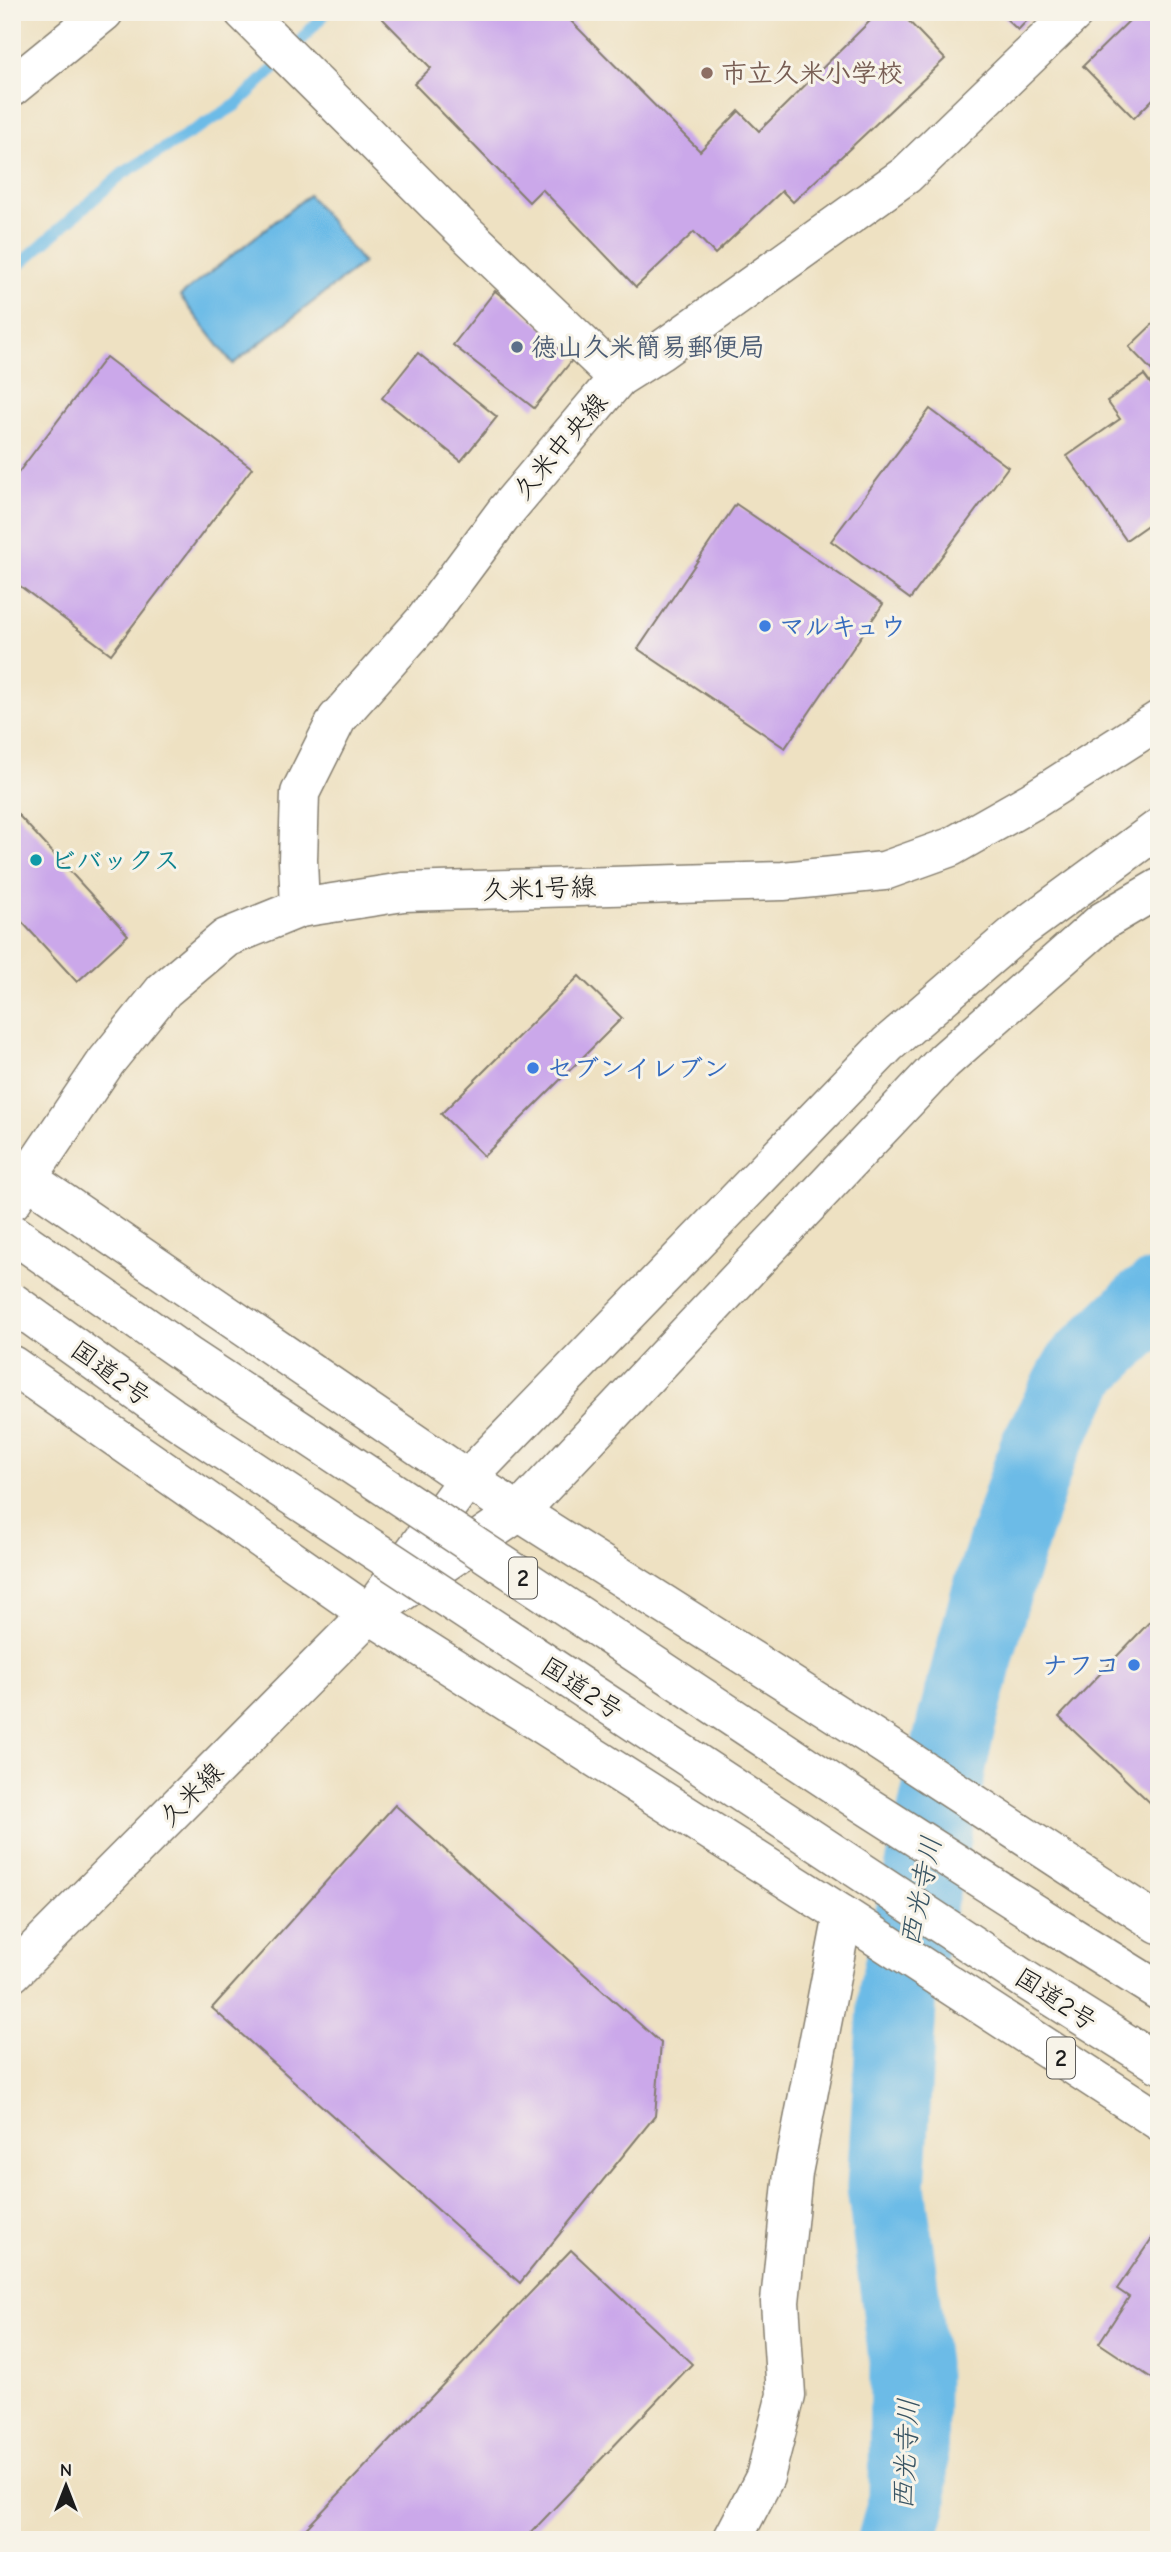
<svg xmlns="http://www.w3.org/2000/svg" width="1171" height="2552" viewBox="0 0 1171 2552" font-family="'Comic Neue','Klee One',sans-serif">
	<rect width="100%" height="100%" fill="#f7f3e8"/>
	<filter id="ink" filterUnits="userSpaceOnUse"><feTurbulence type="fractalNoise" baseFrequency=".0143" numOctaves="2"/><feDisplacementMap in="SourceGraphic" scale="14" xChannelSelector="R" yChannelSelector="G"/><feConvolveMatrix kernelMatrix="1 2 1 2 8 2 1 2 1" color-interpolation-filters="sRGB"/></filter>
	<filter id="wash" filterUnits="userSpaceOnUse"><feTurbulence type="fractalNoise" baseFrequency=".00686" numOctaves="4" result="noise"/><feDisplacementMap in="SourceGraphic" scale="28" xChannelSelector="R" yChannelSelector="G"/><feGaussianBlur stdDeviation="1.57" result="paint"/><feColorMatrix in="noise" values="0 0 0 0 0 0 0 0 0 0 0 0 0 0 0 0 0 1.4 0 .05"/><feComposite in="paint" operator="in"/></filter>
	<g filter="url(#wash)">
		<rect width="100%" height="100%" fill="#eee1c2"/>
		<path fill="#6cbbe7" stroke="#446c82" stroke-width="2" d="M309,195L363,263L233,364L180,296Z"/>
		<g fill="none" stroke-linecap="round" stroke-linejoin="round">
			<path stroke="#6cbbe7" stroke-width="12" d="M12,271L122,174L236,105L288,55L326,12"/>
			<path stroke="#6cbbe7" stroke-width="79" d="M897,2540L908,2500L909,2365L886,2187L898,1991L956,1725L990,1597L1038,1451L1082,1368L1149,1304L1159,1298"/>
		</g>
		<g id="blocks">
			<path fill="#cba8ea" d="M382,12H562L700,151L739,111L759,131L879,12H900L945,59L793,202L782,191L715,254L694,232L636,287L542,189L529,202L414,84L431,68L379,15Z
				M999,12H1035L1018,30Z
				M1138,12H1159V93L1134,118L1083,66Z
				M495,291L577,354L534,408L453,345Z
				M1159,318V378L1129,347Z
				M418,353L497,417L461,461L382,398Z
				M106,357L252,468L111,654L12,580V481Z
				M1144,375L1159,395V517L1126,540L1067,456L1120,419L1107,401Z
				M930,409L1008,467L910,599L831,541Z
				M736,504L883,604L785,748L638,649Z
				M12,808L128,935L77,982L12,911Z
				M579,976L622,1018L484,1156L441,1114Z
				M1159,1612V1811L1059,1717Z
				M395,1805L661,2043L655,2116L520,2283L212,2008Z
				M1159,2228V2383L1099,2343L1129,2297L1117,2289Z
				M571,2250L692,2364L524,2540H295Z"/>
		</g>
	</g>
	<g filter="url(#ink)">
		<use href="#blocks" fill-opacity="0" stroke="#857e6f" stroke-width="2"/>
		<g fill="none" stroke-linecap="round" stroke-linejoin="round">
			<defs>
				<path id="minor" d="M244,12L467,234L618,378
					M12,87L104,12
					M300,908L298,860L300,793L337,719L424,621L505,512L618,378L659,352L906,175L1075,12
					M732,2540L765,2477L786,2395L780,2302L793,2173L843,1915"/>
				<path id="tertiary" d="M12,1201L106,1062L164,990L226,938L300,908L403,892L783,881L884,871L951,847L1032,801L1159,720
					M12,1973L369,1614"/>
				<path id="trunk" d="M12,1168L467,1479L871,1736L1159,1924
					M12,1365L369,1614L843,1915L1159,2121
					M1039,1916L1159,1991
					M1024,1979L1159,2064"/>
				<path id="motorway" d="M394,1597L519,1512L944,1061L1103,921L1159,888
					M369,1614L467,1479L888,1044L1020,930L1159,828"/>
			</defs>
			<use href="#minor" stroke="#857e6f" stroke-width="41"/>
			<use href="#tertiary" stroke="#857e6f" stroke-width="41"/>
			<use href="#trunk" stroke="#857e6f" stroke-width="41"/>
			<use href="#motorway" stroke="#857e6f" stroke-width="41"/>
			<use href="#minor" stroke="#fff" stroke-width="38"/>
			<use href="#tertiary" stroke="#fff" stroke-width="38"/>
			<use href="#trunk" stroke="#fff" stroke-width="38"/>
			<use href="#motorway" stroke="#fff" stroke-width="38"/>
			<defs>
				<path id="trunk-bridge" d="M12,1233L188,1356L859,1801L1039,1916
					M12,1302L171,1416L1024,1979"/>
			</defs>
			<use href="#trunk-bridge" stroke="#857e6f" stroke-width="41" stroke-linecap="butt"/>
			<use href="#trunk-bridge" stroke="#fff" stroke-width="38"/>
		</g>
	</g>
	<circle fill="#8d6e63" stroke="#f7f3e8" stroke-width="2.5" cx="707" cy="73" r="7"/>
	<circle fill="#5c6f8a" stroke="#f7f3e8" stroke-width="2.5" cx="517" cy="347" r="7"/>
	<g fill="#3f7fe0" stroke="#f7f3e8" stroke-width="2.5">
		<circle cx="765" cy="626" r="7"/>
		<circle cx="533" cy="1068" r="7"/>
		<circle cx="1134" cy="1665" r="7"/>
	</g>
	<circle fill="#0f9aa8" stroke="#f7f3e8" stroke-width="2.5" cx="36" cy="860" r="7"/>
	<g text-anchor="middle" stroke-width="6" stroke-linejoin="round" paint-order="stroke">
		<g fill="#f7f3e8" stroke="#5e5c59" stroke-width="2">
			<rect x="509" y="1557.5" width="28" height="41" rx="5"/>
			<rect x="1047" y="2037.5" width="28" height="41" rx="5"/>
		</g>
		<g font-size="24" font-weight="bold" fill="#1c1c1c">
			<text x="523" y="1586">2</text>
			<text x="1061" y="2066">2</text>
		</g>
		<g font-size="26" font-weight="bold" fill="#785e54" stroke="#f7f3e8" text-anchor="start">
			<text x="721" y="82">市立久米小学校</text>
		</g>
		<g font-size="26" font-weight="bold" fill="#4e5e75" stroke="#f7f3e8" text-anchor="start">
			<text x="531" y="356">徳山久米簡易郵便局</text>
		</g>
		<g font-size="26" fill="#1c1c1c" stroke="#f7f3e8">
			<text transform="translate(560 446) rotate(-50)" y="9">久米中央線</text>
			<text transform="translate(539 888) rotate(-2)" y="9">久米1号線</text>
			<text transform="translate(111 1373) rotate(36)" y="9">国道2号</text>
			<text transform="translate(582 1688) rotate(33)" y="9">国道2号</text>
			<text transform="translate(191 1794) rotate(-45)" y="9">久米線</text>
			<text transform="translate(1056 1999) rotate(33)" y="9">国道2号</text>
		</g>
		<g font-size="26" font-weight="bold" fill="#366cbe" stroke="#f7f3e8" text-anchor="start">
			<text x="779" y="635">マルキュウ</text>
			<text x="547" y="1077">セブンイレブン</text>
			<text x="1120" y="1674" text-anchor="end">ナフコ</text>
		</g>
		<g font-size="26" font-weight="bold" fill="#0d838f" stroke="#f7f3e8" text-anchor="start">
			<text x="50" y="869">ビバックス</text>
		</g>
		<g font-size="28" font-style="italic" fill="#385463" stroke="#f7f3e8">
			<text transform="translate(920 1891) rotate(-78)" y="10">西光寺川</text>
			<text transform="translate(905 2454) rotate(-87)" y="10">西光寺川</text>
		</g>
	</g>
	<rect width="1171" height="2552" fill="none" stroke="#f7f3e8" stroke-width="42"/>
	<g transform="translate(66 2486)" stroke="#f7f3e8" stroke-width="5" paint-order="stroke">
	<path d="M0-5L12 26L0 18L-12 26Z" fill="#1c1c1c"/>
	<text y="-10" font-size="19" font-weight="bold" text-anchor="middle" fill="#1c1c1c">N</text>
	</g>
</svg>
